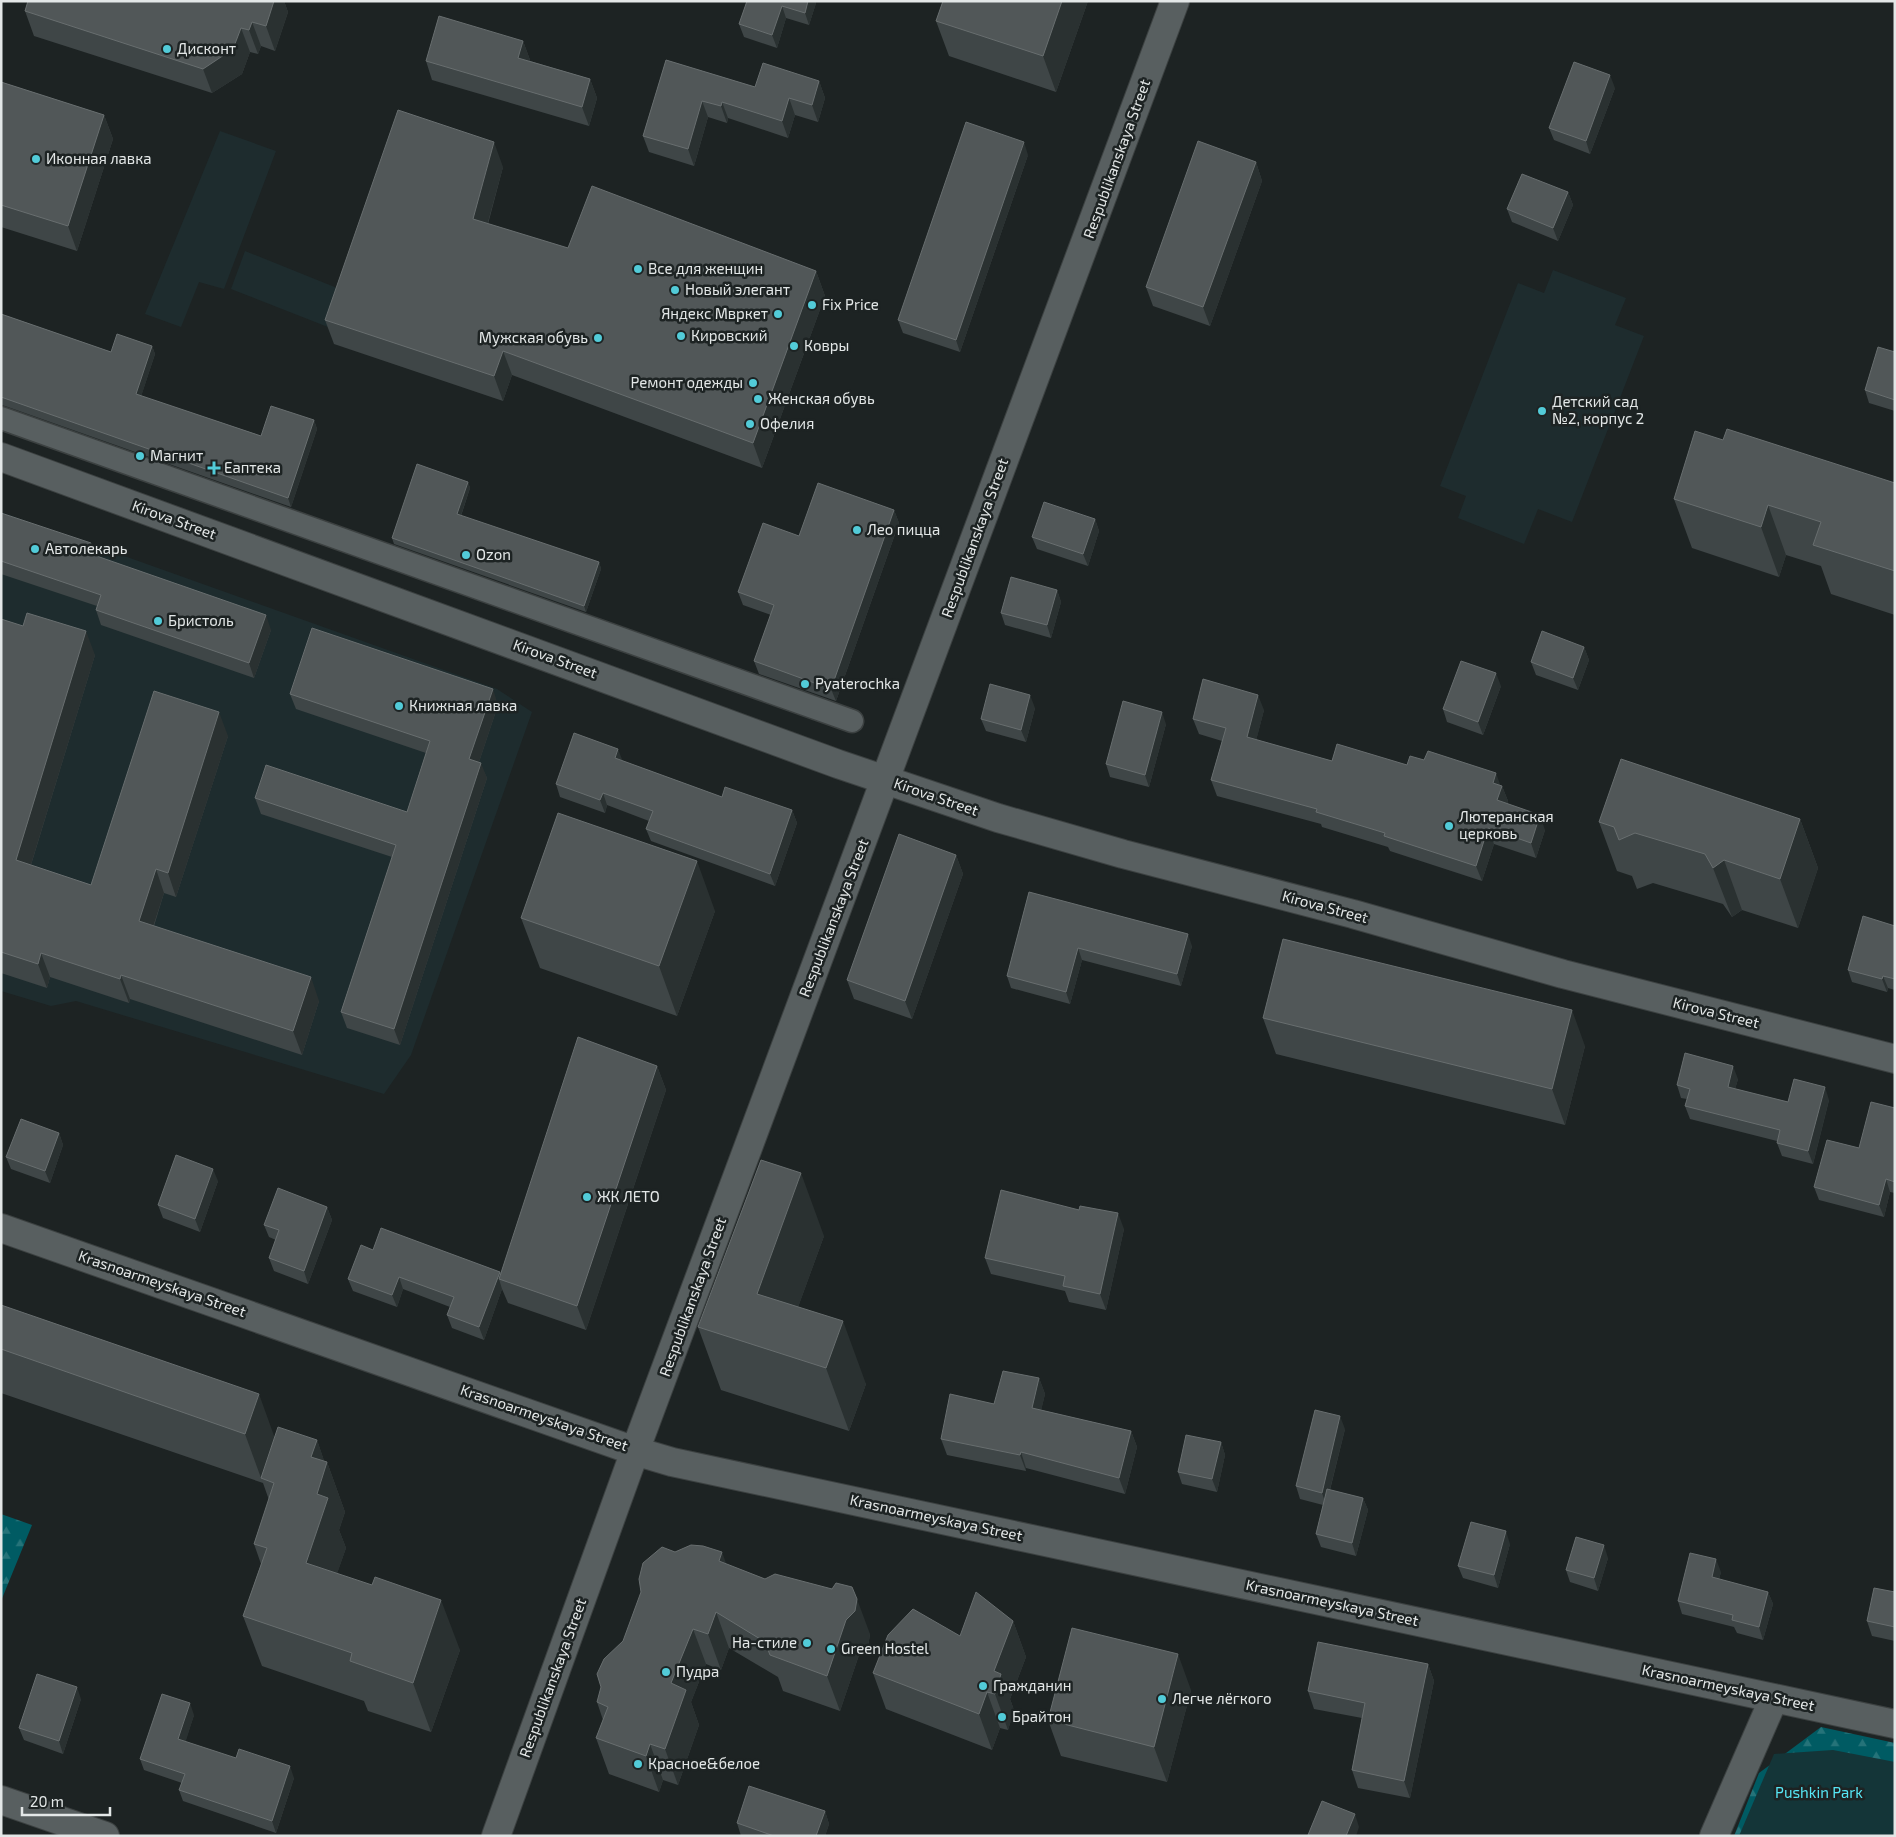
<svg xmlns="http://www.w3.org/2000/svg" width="1896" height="1837" viewBox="0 0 1896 1837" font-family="'Exo 2',sans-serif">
	<defs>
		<pattern id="forest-firs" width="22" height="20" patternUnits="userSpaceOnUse" patternTransform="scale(1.25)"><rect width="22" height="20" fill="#005b63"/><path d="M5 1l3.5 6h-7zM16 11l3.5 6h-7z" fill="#257379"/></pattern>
	</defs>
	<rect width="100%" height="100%" fill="#1d2323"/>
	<path fill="#1e2c2e" d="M220,131L276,151L224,289L199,282L181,327L145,314Z
		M245,251L347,292L333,329L231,289Z
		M1553,270L1626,298L1615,325L1644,336L1572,522L1538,509L1524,544L1458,518L1466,496L1440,486L1518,283L1544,293Z
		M1,512L497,689L532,712L411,1055L384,1094L76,1001L51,1006L1,991Z"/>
	<path fill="url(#forest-firs)" d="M1,1514L32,1525L1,1601Z
		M1821,1727L1895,1743V1796L1826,1836H1734L1759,1773Z"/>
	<path fill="#143538" d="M1833,1750L1895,1762V1836H1739L1774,1754Z"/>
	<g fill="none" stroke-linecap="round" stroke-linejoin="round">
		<defs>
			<path id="pedestrian" d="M1,418L852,721"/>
			<path id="minor" d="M1,457L838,764L998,818L1123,854L1353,914L1563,974L1895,1059
				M1,1228L635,1451L672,1462L1895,1724
				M1,1800L105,1836
				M496,1836L635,1451L1175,1
				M1714,1836L1774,1698"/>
		</defs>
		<use href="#pedestrian" stroke="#3c4141" stroke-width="25"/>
		<use href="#minor" stroke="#3c4141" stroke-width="30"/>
		<use href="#pedestrian" stroke="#585f60" stroke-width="22"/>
		<use href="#minor" stroke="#585f60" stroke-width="28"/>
	</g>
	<path fill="#3f4647" d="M28,1H284L288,12L275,51L261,46L258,54L250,52L242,74L212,93L34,36L25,11Z
		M747,1H815L816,3L809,25L786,18L777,48L744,37L739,24Z
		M943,1H1088L1056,92L949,56L936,21Z
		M523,41L530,60V61L590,79L597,98L589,126L432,80L426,61Z
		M666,60L755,87L819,81L825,98L818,122L795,115L788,138L728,118L727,123L708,117L694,166L649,152L643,136Z
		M1,82L104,115L113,139L77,251L1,227Z
		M1615,88L1590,154L1554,140L1549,128Z
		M1028,155L960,352L903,333L898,320Z
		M1256,162L1262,181L1210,326L1153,306L1146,287Z
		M503,167L488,224L568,248L816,271L825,296L762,468L512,375L503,401L334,344L325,320Z
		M1568,192L1573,205L1558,241L1512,222L1507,209Z
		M1,314L111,352L152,346L155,354L141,396L261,436L314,420L317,429L291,507L5,406L1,405Z
		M1895,352V411L1869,403L1865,390Z
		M1723,440L1895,483V615L1831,594L1821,566L1786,555L1779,577L1692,548L1674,499Z
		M468,482L470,488L461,516L599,562L601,569L586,612L394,544L392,538Z
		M894,510L899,523L836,701L759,674L754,661L771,615L743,605L738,592L799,536Z
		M1,513L96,556L271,630L254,678L101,625L96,610L97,606L1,574Z
		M1095,519L1099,531L1088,566L1037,549L1032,537Z
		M1057,590L1061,602L1051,638L1005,625L1001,613Z
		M1,619L95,655L31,865L91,885L228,736L176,897L164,893L154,926L319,1001L302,1055L130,999L129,1003L50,977L47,988L1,973Z
		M1584,647L1589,660L1578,690L1536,675L1531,662Z
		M1501,686L1483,735L1447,722L1443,709Z
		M290,694L498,705L479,762L487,778L400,1045L347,1028L341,1012L392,857L261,814L255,798L407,812L426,753L296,709Z
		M1035,708L1026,742L986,731L981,719Z
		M1264,710L1256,740L1332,761L1407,765L1502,786L1508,801L1507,804L1545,830L1536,858L1494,844L1482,881L1390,851L1388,847L1322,827L1321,824L1217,796L1211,780L1222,741L1199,734L1193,719Z
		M1166,724L1149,787L1110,777L1106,764Z
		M623,761L722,797L792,810L797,823L775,886L651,841L646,829L649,821L607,805L605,813L560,797L556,784Z
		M1800,819L1818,868L1798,928L1742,910L1732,917L1723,904L1653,883L1637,889L1632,876L1617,871L1599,822Z
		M956,855L963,874L912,1019L854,999L847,980Z
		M1029,892L1192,946L1181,986L1082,960L1070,1004L1011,988L1007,976Z
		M715,911L677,1016L540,968L521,918Z
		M1895,926V990L1888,988L1887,992L1852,982L1848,970Z
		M1263,1018L1585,1046L1565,1125L1276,1054Z
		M657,1066L666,1090L586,1330L508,1303L502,1289L484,1340L452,1328L447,1315L450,1307L403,1289L397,1307L353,1291L348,1279L373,1250L500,1272V1274Z
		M1738,1079L1735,1089L1788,1102L1829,1100L1813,1164L1782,1156L1777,1143V1141L1690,1119L1685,1106L1687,1099L1681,1098L1677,1085Z
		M1895,1108V1193L1890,1192L1884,1217L1819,1200L1814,1187L1859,1148Z
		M59,1133L63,1145L50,1183L11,1169L6,1157Z
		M218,1181L200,1232L163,1218L158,1205Z
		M327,1207L332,1220L308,1284L274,1271L269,1258L276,1240L269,1237L264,1225Z
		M1124,1229L1106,1310L1069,1302L1065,1291L991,1274L985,1258Z
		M824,1236L798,1307L866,1384L849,1431L721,1390L698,1327Z
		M1,1305L275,1437L317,1440L324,1461L327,1462L345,1512L339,1530L346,1548L337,1573L460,1650L431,1732L368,1711L364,1701L262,1666L243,1616L261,1564L254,1544L269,1500L263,1483L1,1393Z
		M1039,1378L1045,1394L1041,1410L1131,1431L1137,1447L1125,1494L1026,1468V1471L947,1455L941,1439L994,1404Z
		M1345,1429L1330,1490L1363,1498L1368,1510L1356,1556L1321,1547L1316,1534L1323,1505L1300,1499L1296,1486Z
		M1221,1442L1225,1455L1217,1492L1182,1484L1178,1472Z
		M1510,1544L1498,1588L1463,1578L1458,1566Z
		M675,1552L726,1564L870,1634L868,1647L859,1655L840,1711L783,1691L778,1677L729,1648L721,1670L706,1664L691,1702L699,1725L678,1785L663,1780L659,1792L609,1774L596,1738L603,1720L597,1702L623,1641Z
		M1608,1558L1598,1591L1570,1582L1566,1570Z
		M1721,1572L1719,1579L1768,1592L1773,1604L1763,1640L1737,1633L1734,1627L1682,1614L1678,1601Z
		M1895,1592V1641L1872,1636L1867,1621Z
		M1013,1621L1026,1657L1010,1699L1014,1710L1008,1730L1000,1728L992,1750L886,1709L873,1673L960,1636Z
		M1428,1664L1434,1681L1410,1798L1358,1788L1352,1770L1362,1718L1314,1709L1308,1691Z
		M1191,1690L1167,1782L1061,1756L1048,1720Z
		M81,1699L63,1754L24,1740L19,1728Z
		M194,1715L185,1742L294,1778L276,1833L183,1801L179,1790L182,1783L144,1770L140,1759Z
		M825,1811L829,1824L825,1836H741L737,1823Z"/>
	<path fill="#2a3131" d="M271,1H284L288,12L275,51L266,26Z
		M808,1H815L816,3L809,25L805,13Z
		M1062,1H1088L1056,92L1043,56Z
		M782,6L786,18L777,48L772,35Z
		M252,22L261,46L258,54L249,30Z
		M241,28L250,52L242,74L212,93L203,69Z
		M523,41L530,60L525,76L518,58Z
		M1610,75L1615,88L1590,154L1586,141Z
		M590,79L597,98L589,126L582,107Z
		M819,81L825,98L818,122L812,105Z
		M789,98L795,115L788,138L782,121Z
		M702,101L708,117L694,166L688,149Z
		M722,102L728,118L727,123L721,106Z
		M104,115L113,139L77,251L68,226Z
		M494,142L503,167L482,244L473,219Z
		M1024,142L1028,155L960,352L956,340Z
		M1256,162L1262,181L1210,326L1203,307Z
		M1568,192L1573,205L1558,241L1553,228Z
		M816,271L825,296L762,468L753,443Z
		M152,346L155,354L139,403L136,394Z
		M503,351L512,375L503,401L494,376Z
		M314,420L317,429L291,507L288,498Z
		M468,482L470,488L459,521L457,514Z
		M1768,505L1786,555L1779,577L1761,527Z
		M894,510L899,523L836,701L831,689Z
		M1095,519L1099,531L1088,566L1083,554Z
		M91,543L97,557L88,553Z
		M599,562L601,569L586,612L584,606Z
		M1057,590L1061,602L1051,638L1047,625Z
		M266,615L271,630L254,678L249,663Z
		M86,631L95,655L25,884L16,860Z
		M1584,647L1589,660L1578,690L1573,678Z
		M1496,673L1501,686L1483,735L1478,722Z
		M493,689L498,705L475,774L469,759Z
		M1030,695L1035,708L1026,742L1021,730Z
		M1258,695L1264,710L1253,753L1247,737Z
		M219,712L228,736L176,897L168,873Z
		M1162,712L1166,724L1149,787L1145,775Z
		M618,749L623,762L615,758Z
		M481,763L487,778L400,1045L394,1029Z
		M1496,773L1501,787L1502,786L1508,801L1503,816L1497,800L1493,783Z
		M603,793L607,805L605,813L600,800Z
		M792,810L797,823L775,886L770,874Z
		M1540,815L1545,830L1536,858L1531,843Z
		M1800,819L1818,868L1798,928L1780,879Z
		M1488,828L1494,844L1482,881L1476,866Z
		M956,855L963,874L912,1019L905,1001Z
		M1724,860L1742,910L1732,917L1713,868Z
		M697,861L715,911L677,1016L659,966Z
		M156,869L164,893L147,945L139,921Z
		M1188,934L1192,946L1181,986L1177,974Z
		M1078,948L1082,960L1070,1004L1066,992Z
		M41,953L50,977L47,988L38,964Z
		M121,975L130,999L129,1003L120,979Z
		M1883,976L1888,988L1887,992L1882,979Z
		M311,977L319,1001L302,1055L293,1031Z
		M1572,1010L1585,1046L1565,1125L1552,1089Z
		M657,1066L666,1090L586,1330L577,1306Z
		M1733,1066L1738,1079L1732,1100L1728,1087Z
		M1825,1087L1829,1100L1813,1164L1808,1151Z
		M59,1133L63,1145L50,1183L45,1171Z
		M213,1169L218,1181L200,1232L195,1219Z
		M801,1173L824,1236L781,1354L757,1294Z
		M1886,1179L1890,1192L1884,1217L1879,1205Z
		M327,1207L332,1220L308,1284L304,1271Z
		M1118,1213L1124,1229L1106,1310L1100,1294Z
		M500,1272L502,1280L499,1279L502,1289L484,1340L479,1327Z
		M399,1277L403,1289L397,1307L392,1295Z
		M843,1321L866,1384L849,1431L826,1368Z
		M1039,1378L1045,1394L1038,1424L1032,1408Z
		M259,1394L277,1444L261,1478L245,1434Z
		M1340,1416L1345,1429L1326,1505L1322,1493Z
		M1131,1431L1137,1447L1125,1494L1119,1478Z
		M317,1440L326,1466L327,1462L345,1512L339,1530L346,1548L324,1612L306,1563L317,1494L311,1457Z
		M1221,1442L1225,1455L1217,1492L1212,1479Z
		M1021,1452L1026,1468V1471L1020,1455Z
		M1363,1498L1368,1510L1356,1556L1352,1543Z
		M1506,1531L1510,1544L1498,1588L1494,1575Z
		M1604,1545L1608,1558L1598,1591L1594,1578Z
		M722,1552L735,1588L719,1561Z
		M1716,1559L1721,1572L1716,1590L1712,1577Z
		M1768,1592L1773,1604L1763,1640L1759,1627Z
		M857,1599L870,1634L868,1647L859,1655L840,1711L827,1676L846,1620Z
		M441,1600L460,1650L431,1732L413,1683Z
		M716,1612L729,1648L721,1670L708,1634Z
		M1013,1621L1026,1657L1010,1699L1014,1710L1008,1730L995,1694L994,1671Z
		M693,1629L706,1664L691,1702L699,1725L678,1785L665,1749L671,1683Z
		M1178,1654L1191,1690L1167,1782L1154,1747Z
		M1428,1664L1434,1681L1410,1798L1404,1781Z
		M77,1687L81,1699L63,1754L59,1741Z
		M987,1692L1000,1728L992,1750L979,1714Z
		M190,1703L194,1715L183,1750L178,1739Z
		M650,1744L663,1780L659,1792L646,1756Z
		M290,1766L294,1778L276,1833L272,1821Z
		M825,1811L829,1824L825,1836H816Z
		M1355,1814L1359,1827L1356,1836H1346Z"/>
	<path fill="#515758" stroke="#686e6f" d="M28,1H274L266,26L252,22L249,30L241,28L233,49L203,69L25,11Z
		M747,1H808L805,13L782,6L772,35L739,24Z
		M943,1H1062L1043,56L936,21Z
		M439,16L523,41L518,58L590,79L582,107L426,61Z
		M666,60L755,87L763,63L819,81L812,105L789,98L782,121L722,102L721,106L702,101L688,149L643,136Z
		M1574,62L1610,75L1586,141L1549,128Z
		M1,82L104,115L68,226L1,205Z
		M398,110L494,142L473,219L568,248L592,186L816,271L753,443L503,351L494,376L325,320Z
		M966,122L1024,142L956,340L898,320Z
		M1198,141L1256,162L1203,307L1146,287Z
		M1522,174L1568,192L1553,228L1507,209Z
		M1,314L111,352L117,334L152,346L136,394L261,436L271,406L314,420L288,498L1,397Z
		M1878,347L1895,352V400L1865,390Z
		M1727,429L1895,483V571L1813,545L1821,522L1768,505L1761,527L1674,499L1695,431L1723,440Z
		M417,464L468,482L457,514L599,562L584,606L392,538Z
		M818,483L894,510L831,689L754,661L774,605L738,592L763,523L799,536Z
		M1044,502L1095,519L1083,554L1032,537Z
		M1,513L91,543L88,553L266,615L249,663L96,610L101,595L1,561Z
		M1011,577L1057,590L1047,625L1001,613Z
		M27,613L86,631L16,860L91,885L154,691L219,712L168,873L156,869L139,921L311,977L293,1031L121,975L120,979L41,953L38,964L1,952V619L23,626Z
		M312,628L493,689L469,759L481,763L394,1029L341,1012L396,845L255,798L266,765L407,812L430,741L290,694Z
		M1542,631L1584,647L1573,678L1531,662Z
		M1461,661L1496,673L1478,722L1443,709Z
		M1203,679L1258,695L1247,737L1332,761L1337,744L1407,765L1410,756L1424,760L1428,751L1496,773L1493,783L1502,786L1497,800L1540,815L1531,843L1488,828L1476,866L1384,836L1385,833L1316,812L1317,809L1211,780L1226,728L1193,719Z
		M990,684L1030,695L1021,730L981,719Z
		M1123,701L1162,712L1145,775L1106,764Z
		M574,733L618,749L615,758L722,797L725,787L792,810L770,874L646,829L653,811L603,793L600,800L556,784Z
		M1621,759L1800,819L1780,879L1724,860L1713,868L1705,854L1635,833L1619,840L1614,827L1599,822Z
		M558,813L697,861L659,966L521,918Z
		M899,834L956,855L905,1001L847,980Z
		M1029,892L1188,934L1177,974L1078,948L1066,992L1007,976Z
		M1863,916L1895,926V979L1883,976L1882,979L1848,970Z
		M1283,939L1572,1010L1552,1089L1263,1018Z
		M578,1037L657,1066L577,1306L499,1279Z
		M1685,1053L1733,1066L1728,1087L1788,1102L1794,1079L1825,1087L1808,1151L1777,1143L1780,1130L1685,1106L1690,1089L1677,1085Z
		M1871,1102L1895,1108V1182L1886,1179L1879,1205L1814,1187L1827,1140L1859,1148Z
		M21,1119L59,1133L45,1171L6,1157Z
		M176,1155L213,1169L195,1219L158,1205Z
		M761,1160L801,1173L757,1294L843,1321L826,1368L698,1327Z
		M278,1188L327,1207L304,1271L269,1258L279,1230L264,1225Z
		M1001,1190L1079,1210L1080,1206L1118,1213L1100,1294L1063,1286L1065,1276L985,1258Z
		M381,1228L500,1272L479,1327L447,1315L454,1297L399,1277L392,1295L348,1279L361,1245L373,1250Z
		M1,1305L259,1394L245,1434L1,1349Z
		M1003,1371L1039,1378L1032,1408L1131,1431L1119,1478L1021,1452L1020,1455L941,1439L950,1394L994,1404Z
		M1315,1410L1340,1416L1322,1493L1296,1486Z
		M278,1427L317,1440L311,1457L327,1462L317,1494L328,1498L306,1563L372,1585L375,1577L441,1600L413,1683L350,1661L352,1653L243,1616L267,1548L254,1544L274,1483L261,1478Z
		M1186,1435L1221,1442L1212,1479L1178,1472Z
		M1327,1489L1363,1498L1352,1543L1316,1534Z
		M1471,1522L1506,1531L1494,1575L1458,1566Z
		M1576,1537L1604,1545L1594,1578L1566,1570Z
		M691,1545L703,1546L722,1552L719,1561L765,1579L775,1574L832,1589L836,1583L852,1587L857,1599L855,1611L846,1620L827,1676L770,1655L765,1642L716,1612L708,1634L693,1629L671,1683L686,1690L665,1749L650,1744L646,1756L596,1738L608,1707L597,1702L601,1687L597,1674L604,1659L623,1641L641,1592L639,1579L643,1563L662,1547L675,1552Z
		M1690,1553L1716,1559L1712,1577L1768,1592L1759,1627L1732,1620L1733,1615L1678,1601Z
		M1874,1588L1895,1592V1627L1867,1621Z
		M976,1592L1013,1621L994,1671L1001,1674L995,1694L987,1692L979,1714L873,1673L888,1635L913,1609L960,1636Z
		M1072,1628L1178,1654L1154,1747L1048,1720Z
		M1318,1642L1428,1664L1404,1781L1352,1770L1365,1703L1308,1691Z
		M37,1674L77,1687L59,1741L19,1728Z
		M162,1694L190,1703L178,1739L236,1758L239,1749L290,1766L272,1821L179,1790L185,1774L140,1759Z
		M749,1786L825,1811L816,1836H774L737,1823Z
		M1322,1801L1355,1814L1346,1836H1311L1308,1835Z"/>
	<g fill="#52cbd8" stroke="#1d2323" stroke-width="2">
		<circle cx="167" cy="49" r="5"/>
		<circle cx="36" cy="159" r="5"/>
		<circle cx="638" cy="269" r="5"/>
		<circle cx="675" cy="290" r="5"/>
		<circle cx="812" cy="305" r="5"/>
		<circle cx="778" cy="314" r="5"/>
		<circle cx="681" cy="336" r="5"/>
		<circle cx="598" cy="338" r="5"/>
		<circle cx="794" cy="346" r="5"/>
		<circle cx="753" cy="383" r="5"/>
		<circle cx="758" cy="399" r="5"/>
		<circle cx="1542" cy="411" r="5"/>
		<circle cx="750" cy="424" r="5"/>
		<circle cx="140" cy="456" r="5"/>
		<path d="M211.5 460.5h5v5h5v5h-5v5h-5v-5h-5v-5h5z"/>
		<circle cx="857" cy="530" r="5"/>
		<circle cx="35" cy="549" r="5"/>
		<circle cx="466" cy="555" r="5"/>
		<circle cx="158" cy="621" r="5"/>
		<circle cx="805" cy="684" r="5"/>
		<circle cx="399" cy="706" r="5"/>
		<circle cx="1449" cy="826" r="5"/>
		<circle cx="587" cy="1197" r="5"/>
		<circle cx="807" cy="1643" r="5"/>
		<circle cx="831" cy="1649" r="5"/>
		<circle cx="666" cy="1672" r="5"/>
		<circle cx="983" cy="1686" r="5"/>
		<circle cx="1162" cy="1699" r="5"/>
		<circle cx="1002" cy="1717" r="5"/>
		<circle cx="638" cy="1764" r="5"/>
	</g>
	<g text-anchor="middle" stroke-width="5" stroke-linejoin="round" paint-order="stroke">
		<g font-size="15" fill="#e3e7e7" stroke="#1d2323" text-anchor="start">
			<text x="177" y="54">Дисконт</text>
			<text x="46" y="164">Иконная лавка</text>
			<text x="648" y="274">Все для женщин</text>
			<text x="685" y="295">Новый элегант</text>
			<text x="822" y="310">Fix Price</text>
			<text x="768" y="319" text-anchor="end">Яндекс Мвркет</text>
			<text x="691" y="341">Кировский</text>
			<text x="588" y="343" text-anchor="end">Мужская обувь</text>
			<text x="804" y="351">Ковры</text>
			<text x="743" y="388" text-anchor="end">Ремонт одежды</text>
			<text x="768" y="404">Женская обувь</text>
			<text x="1552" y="407">Детский сад<tspan x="1552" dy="17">№2, корпус 2</tspan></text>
			<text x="760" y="429">Офелия</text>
			<text x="150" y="461">Магнит</text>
			<text x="224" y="473">Еаптека</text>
			<text x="867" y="535">Лео пицца</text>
			<text x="45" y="554">Автолекарь</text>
			<text x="476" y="560">Ozon</text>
			<text x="168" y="626">Бристоль</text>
			<text x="815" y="689">Pyaterochka</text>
			<text x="409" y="711">Книжная лавка</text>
			<text x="1459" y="822">Лютеранская<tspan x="1459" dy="17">церковь</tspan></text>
			<text x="597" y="1202">ЖК ЛЕТО</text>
			<text x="797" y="1648" text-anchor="end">На-стиле</text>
			<text x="841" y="1654">Green Hostel</text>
			<text x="676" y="1677">Пудра</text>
			<text x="993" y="1691">Гражданин</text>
			<text x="1172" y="1704">Легче лёгкого</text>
			<text x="1012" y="1722">Брайтон</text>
			<text x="648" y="1769">Красное&amp;белое</text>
		</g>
		<g font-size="15" fill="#e3e7e7" stroke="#1d2323">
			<text transform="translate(1117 159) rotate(-70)" y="5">Respublikanskaya Street</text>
			<text transform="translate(174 520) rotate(20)" y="5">Kirova Street</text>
			<text transform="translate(975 538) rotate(-70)" y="5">Respublikanskaya Street</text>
			<text transform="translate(555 659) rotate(20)" y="5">Kirova Street</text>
			<text transform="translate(936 797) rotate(19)" y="5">Kirova Street</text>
			<text transform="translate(1325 907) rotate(15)" y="5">Kirova Street</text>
			<text transform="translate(834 918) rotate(-69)" y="5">Respublikanskaya Street</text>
			<text transform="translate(1716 1013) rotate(14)" y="5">Kirova Street</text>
			<text transform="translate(162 1284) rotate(19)" y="5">Krasnoarmeyskaya Street</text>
			<text transform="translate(693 1297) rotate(-70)" y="5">Respublikanskaya Street</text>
			<text transform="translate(544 1418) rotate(19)" y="5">Krasnoarmeyskaya Street</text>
			<text transform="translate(936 1518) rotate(12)" y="5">Krasnoarmeyskaya Street</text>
			<text transform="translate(1332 1603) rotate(12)" y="5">Krasnoarmeyskaya Street</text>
			<text transform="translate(553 1678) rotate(-70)" y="5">Respublikanskaya Street</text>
			<text transform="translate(1728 1688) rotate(12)" y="5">Krasnoarmeyskaya Street</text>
		</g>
		<g font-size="15" fill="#56e7f5" stroke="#1d2323">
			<text x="1819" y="1798">Pushkin Park</text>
		</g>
	</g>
	<rect width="1896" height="1837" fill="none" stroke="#e3e7e7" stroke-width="5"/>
	<path d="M22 1807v8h88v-8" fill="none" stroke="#e3e7e7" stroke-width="2.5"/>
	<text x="30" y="1807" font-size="15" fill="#e3e7e7" stroke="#1d2323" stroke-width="4" paint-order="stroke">20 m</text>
</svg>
